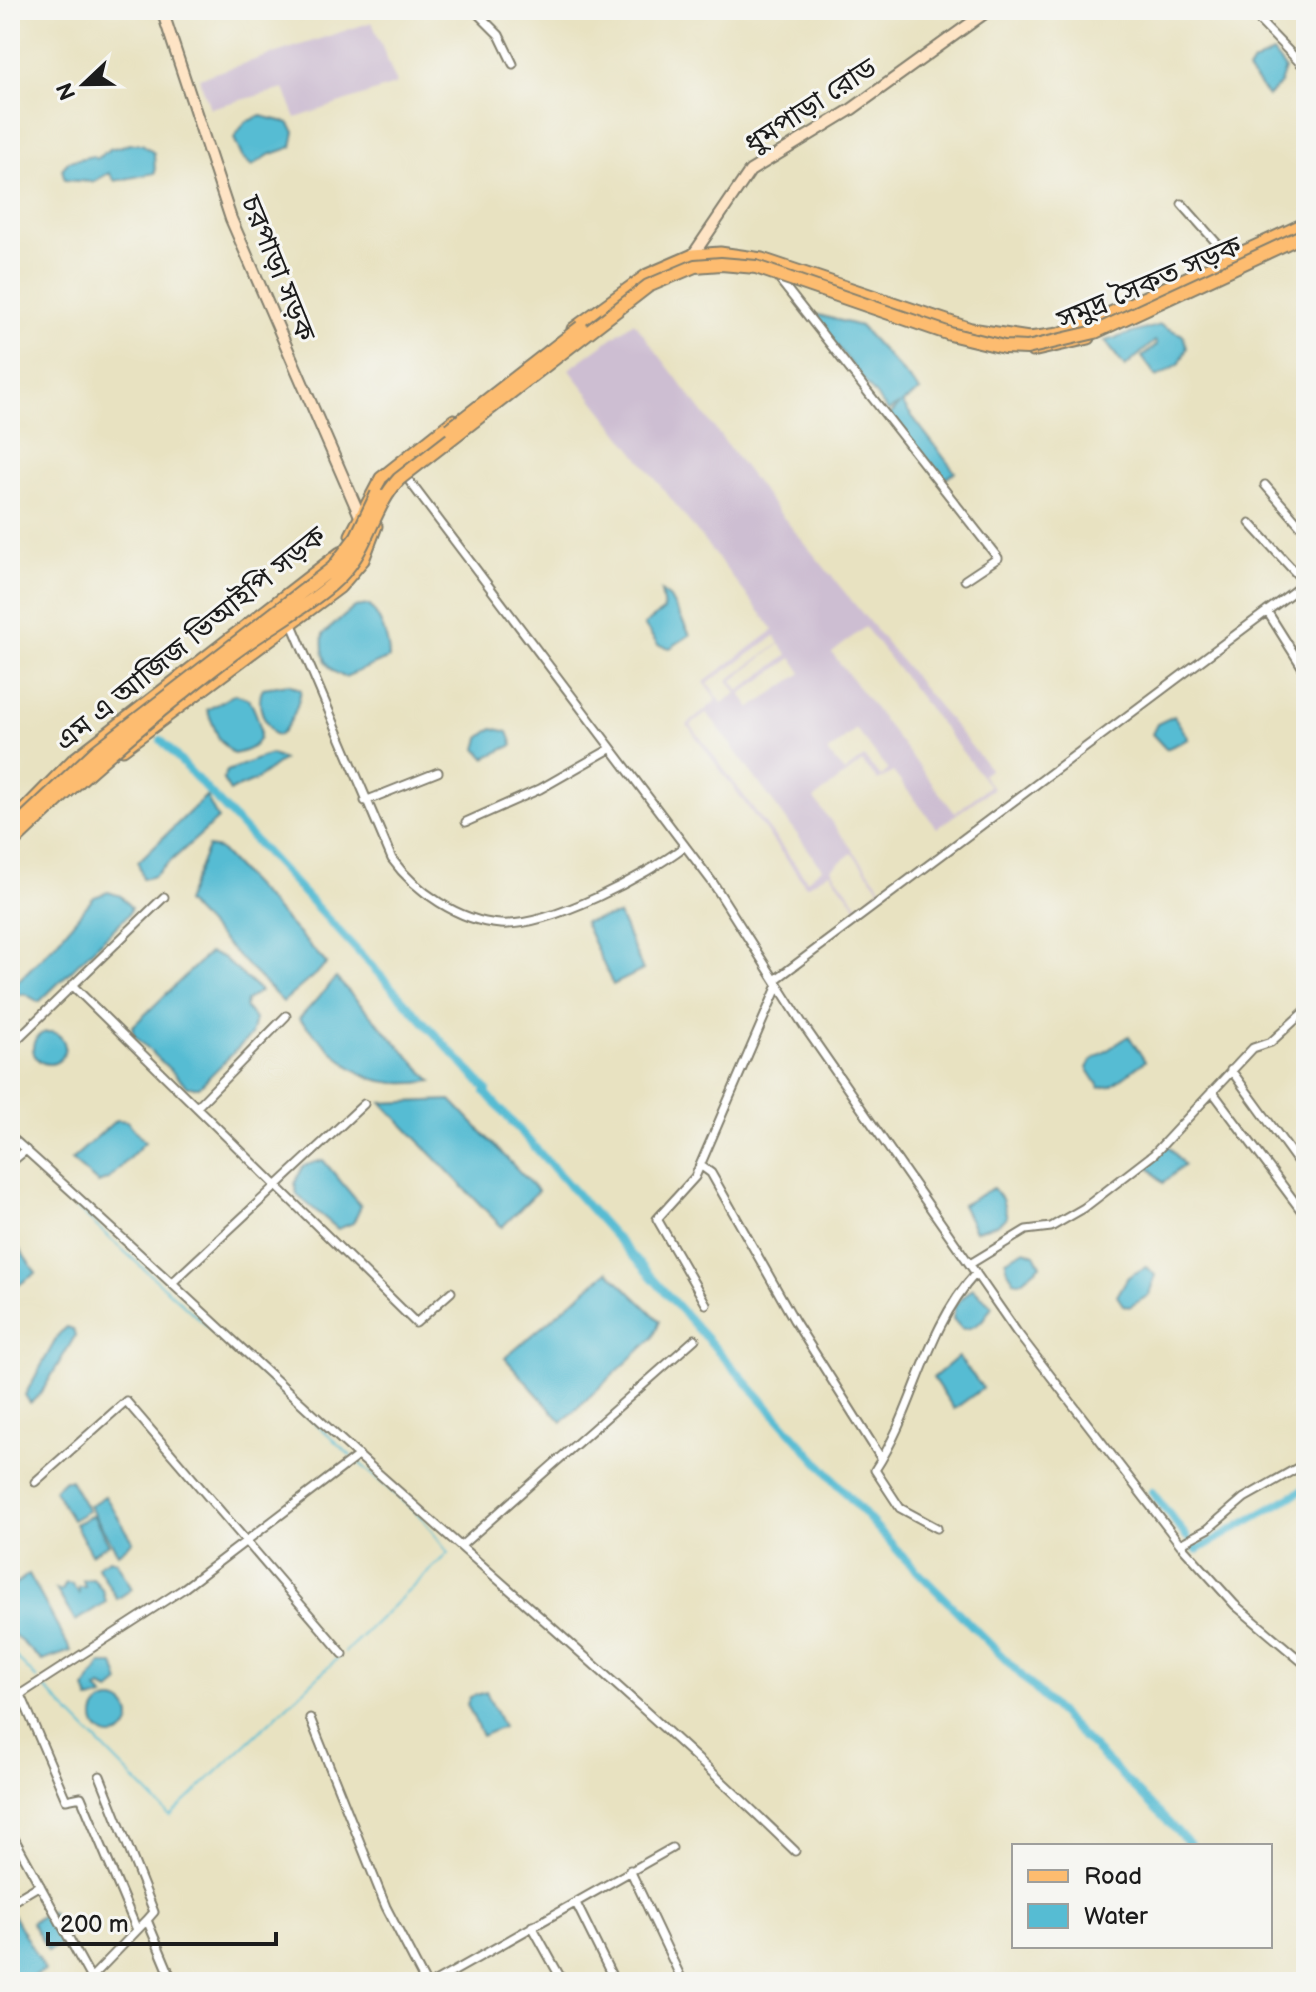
<svg xmlns="http://www.w3.org/2000/svg" width="1316" height="1992" viewBox="0 0 1316 1992" font-family="'Balsamiq Sans','Noto Sans Bengali',sans-serif">
	<rect width="100%" height="100%" fill="#f6f6f2"/>
	<filter id="ink" filterUnits="userSpaceOnUse"><feTurbulence type="fractalNoise" baseFrequency=".0125" numOctaves="2"/><feDisplacementMap in="SourceGraphic" scale="16" xChannelSelector="R" yChannelSelector="G"/><feConvolveMatrix kernelMatrix="1 2 1 2 8 2 1 2 1" color-interpolation-filters="sRGB"/></filter>
	<filter id="wash" filterUnits="userSpaceOnUse"><feTurbulence type="fractalNoise" baseFrequency=".006" numOctaves="4" result="noise"/><feDisplacementMap in="SourceGraphic" scale="32" xChannelSelector="R" yChannelSelector="G"/><feGaussianBlur stdDeviation="1.8" result="paint"/><feColorMatrix in="noise" values="0 0 0 0 0 0 0 0 0 0 0 0 0 0 0 0 0 1.4 0 .05"/><feComposite in="paint" operator="in"/></filter>
	<g filter="url(#wash)">
		<rect width="100%" height="100%" fill="#e8e2c1"/>
		<path fill="#cdbed2" fill-rule="evenodd" d="M372,22L397,84L296,118L284,89L210,108L199,78Z
			M634,322L769,500L990,769L982,775L993,788L937,828L893,772L878,781L862,762L814,799L884,891L858,909L830,872L806,886L687,725L717,700L704,682L774,630L569,369ZM865,627L989,786L955,813L832,653ZM775,636L780,643L728,680L737,693L722,703L708,683ZM780,644L788,655L739,691L732,681ZM792,658L802,673L751,708L741,694ZM707,713L822,868L807,880L691,725ZM856,729L888,770L881,777L864,757L844,772L828,752ZM852,853L880,889L858,905L831,869Z"/>
		<path fill="#56bcd3" stroke="#396c78" stroke-width="2" d="M1273,53L1285,69L1280,84L1268,96L1248,71L1253,63Z
			M261,116L289,123L295,132L292,147L269,155L252,166L242,157L234,138L245,122Z
			M130,144H142L154,153L155,173L115,181L109,173L93,182L65,180L62,169L69,161L93,156L96,159L110,149Z
			M811,313L860,326L920,391L902,403L955,472L940,482L890,415L900,404L888,411Z
			M1160,325L1183,335L1187,348L1180,363L1157,377L1142,357L1157,345L1155,341L1125,367L1105,341Z
			M661,591L670,598L690,635L670,648L658,645L644,625L664,610Z
			M369,605C381,619 389,639 389,658L345,677C325,671 321,653 323,634L355,607Z
			M289,684L301,690C298,706 292,724 279,735L274,734C264,721 255,704 263,688Z
			M235,694L249,699C262,724 271,748 233,754L219,739L207,710Z
			M1174,716L1189,739L1166,749L1152,734L1157,724Z
			M493,728L508,732L513,745L485,758L477,749L480,738Z
			M270,754L283,760L254,781L230,791L223,780L227,771Z
			M206,796L218,819L154,876L143,879L138,862Z
			M208,847L219,849L327,964L283,1002L185,902Z
			M108,892L121,896L131,908L128,915L39,1002L25,994H12L10,989L55,944L94,897Z
			M619,915L643,970L613,985L584,922Z
			M209,953L222,957L260,991L246,1001L245,1007L255,1019L251,1035L199,1087H188L134,1035L132,1027Z
			M336,978L432,1081C361,1092 347,1064 299,1019Z
			M33 1048a16 16 0 1 1 32 0a16 16 0 1 1-32 0Z
			M1129,1036L1145,1061L1111,1086L1100,1088L1087,1068L1091,1061Z
			M451,1100L538,1191L502,1227L382,1103Z
			M116,1120L127,1121L145,1142L109,1179L98,1183L71,1160Z
			M1167,1144L1184,1165L1163,1183L1147,1165Z
			M323,1160L361,1206L353,1223L338,1229L297,1195L295,1183L303,1166Z
			M993,1188L1002,1199L1007,1217L998,1224L975,1231L962,1205Z
			M10,1242L15,1243L36,1273L13,1289L10,1286Z
			M1025,1250L1035,1254L1041,1265L1020,1282L1014,1281L1006,1268V1260Z
			M1146,1267L1155,1275L1149,1295L1129,1307L1123,1305L1117,1296L1128,1277Z
			M608,1271L660,1321L653,1338L562,1422L505,1358Z
			M973,1288L992,1306C984,1319 978,1329 962,1329L953,1319L955,1305Z
			M67,1327L73,1329L75,1336L40,1395L30,1403L25,1395L59,1334Z
			M958,1357L983,1388L954,1409L933,1378Z
			M65,1480H70L88,1511L72,1520L54,1490Z
			M105,1496L133,1541L118,1553L89,1506Z
			M93,1515L109,1544L91,1554L75,1524Z
			M109,1559L116,1561L132,1589L117,1599L97,1566Z
			M29,1574L71,1651L42,1661L10,1631V1588Z
			M93,1579L103,1590L106,1602L75,1621L56,1589L62,1591L66,1583L72,1584L79,1593V1587H85L83,1580Z
			M101,1664H114L120,1683L110,1691L101,1687L97,1690L104,1697L89,1700L85,1688Z
			M486,1692L503,1727L482,1736L467,1704L470,1697Z
			M94 1718a18 18 0 1 1 36 0a18 18 0 1 1-36 0Z
			M51,1911L66,1941L48,1951L31,1922Z
			M13,1915L45,1970L22,1982H10V1916Z"/>
		<g fill="none" stroke-linecap="round" stroke-linejoin="round">
			<path stroke="#56bcd3" stroke-width="2" d="M10,1148L15,1153
				M20,1157L351,1456
				M10,1651L37,1679
				M345,1652L448,1553L422,1518L357,1461
				M41,1684L170,1816L340,1656"/>
			<path stroke="#56bcd3" stroke-width="8" d="M161,740L487,1090L485,1092L907,1561L1192,1846
				M1152,1492L1186,1536
				M1191,1542L1197,1550L1306,1488"/>
		</g>
	</g>
	<g filter="url(#ink)">
		<g fill="none" stroke-linecap="round" stroke-linejoin="round">
			<defs>
				<path id="street" d="M474,10L499,35L513,64
					M1249,10L1306,69
					M1182,204L1230,258
					M779,279L998,558L965,580
					M407,478L713,883L804,1026L1016,1331L1180,1544L1235,1605L1306,1665
					M1265,485L1306,532
					M1250,523L1305,583
					M1267,611L1306,673
					M291,622L392,859C415,891 459,921 500,924C550,927 646,876 685,846
					M365,801L438,772
					M466,822L540,789L610,749
					M775,980L1306,582
					M72,985L416,1323L451,1292
					M10,1046L164,897
					M1231,1070L1303,1169
					M1212,1091L1306,1217
					M197,1107L286,1016
					M10,1136C128,1241 242,1350 359,1456C505,1587 654,1714 795,1851
					M10,1163L26,1150
					M700,1165L711,1173L794,1320L881,1458
					M970,1264L1026,1230L1051,1227L1084,1208L1154,1154L1253,1048L1271,1042L1306,1010
					M173,1282L364,1104
					M706,1304L657,1219L695,1177L778,985
					M35,1482L126,1401L343,1654
					M937,1528L900,1508L875,1470C916,1408 924,1330 976,1273
					M1180,1544L1208,1529L1244,1498L1306,1463
					M462,1545L695,1339
					M21,1695L66,1800L81,1797L137,1930
					M10,1701L183,1589L359,1455
					M310,1718L386,1907L425,1982
					M100,1776L154,1912L147,1920L173,1982
					M10,1831L93,1982
					M630,1870L683,1982
					M13,1901L40,1885
					M576,1903L615,1982
					M532,1926L563,1982
					M89,1980L147,1920
					M435,1982L672,1848"/>
				<path id="secondary" d="M162,10L231,219L363,523
					M694,261L693,255L750,171L852,109L989,10"/>
				<path id="primary" d="M573,329L647,275L693,255L720,253L762,259L971,329L1029,338L1059,334L1095,320L1306,223
					M1032,351L1089,338
					M351,535L381,478L454,420
					M123,749L340,587L363,560L376,526
					M10,824L73,760L340,553"/>
			</defs>
			<use href="#street" stroke="#827f6e" stroke-width="11"/>
			<use href="#secondary" stroke="#827f6e" stroke-width="14"/>
			<use href="#primary" stroke="#827f6e" stroke-width="15"/>
			<use href="#street" stroke="#fff" stroke-width="7"/>
			<use href="#secondary" stroke="#fee4c5" stroke-width="10"/>
			<use href="#primary" stroke="#fdbc6f" stroke-width="11"/>
			<defs>
				<path id="highway-bridge" d="M450,429L581,327
					M10,832L96,751L333,568L357,536L377,494
					M10,845C81,777 153,714 231,655C263,630 301,611 331,585C369,553 369,512 399,479L648,286L695,266L721,264L756,267L950,334L1004,347L1027,348L1095,332L1306,234"/>
			</defs>
			<use href="#highway-bridge" stroke="#827f6e" stroke-width="16" stroke-linecap="butt"/>
			<use href="#highway-bridge" stroke="#fdbc6f" stroke-width="12"/>
		</g>
	</g>
	<g text-anchor="middle" stroke-width="6" stroke-linejoin="round" paint-order="stroke">
		<g font-size="28" fill="#1c1c1c" stroke="#f6f6f2">
			<text transform="translate(810 105) rotate(-33)" y="10">ধুমপাড়া রোড</text>
			<text transform="translate(279 268) rotate(68)" y="10">চরপাড়া সড়ক</text>
			<text transform="translate(1149 282) rotate(-23)" y="10">সমুদ্র সৈকত সড়ক</text>
			<text transform="translate(190 638) rotate(-39)" y="10">এম এ আজিজ ভিআইপি সড়ক</text>
		</g>
	</g>
	<rect width="1316" height="1992" fill="none" stroke="#f6f6f2" stroke-width="40"/>
	<rect x="1012" y="1844" width="260" height="104" fill="#f6f6f2" stroke="#9f9f9c" stroke-width="2"/>
	<rect x="1028" y="1870" width="40" height="12" fill="#fdbc6f" stroke="#9f9f9c" stroke-width="2"/>
	<text x="1084" y="1884" font-size="24" fill="#1c1c1c">Road</text>
	<rect x="1028" y="1904" width="40" height="24" fill="#56bcd3" stroke="#9f9f9c" stroke-width="2"/>
	<text x="1084" y="1924" font-size="24" fill="#1c1c1c">Water</text>
	<g transform="translate(84 84) rotate(248)" stroke="#f6f6f2" stroke-width="6" paint-order="stroke">
	<path d="M0-6L14 30L0 20L-14 30Z" fill="#1c1c1c"/>
	<text y="-12" font-size="22" font-weight="bold" text-anchor="middle" fill="#1c1c1c">N</text>
	</g>
	<path d="M48 1932v12h228v-12" fill="none" stroke="#1c1c1c" stroke-width="4"/>
	<text x="60" y="1932" font-size="24" fill="#1c1c1c" stroke="#f6f6f2" stroke-width="6" paint-order="stroke">200 m</text>
</svg>
